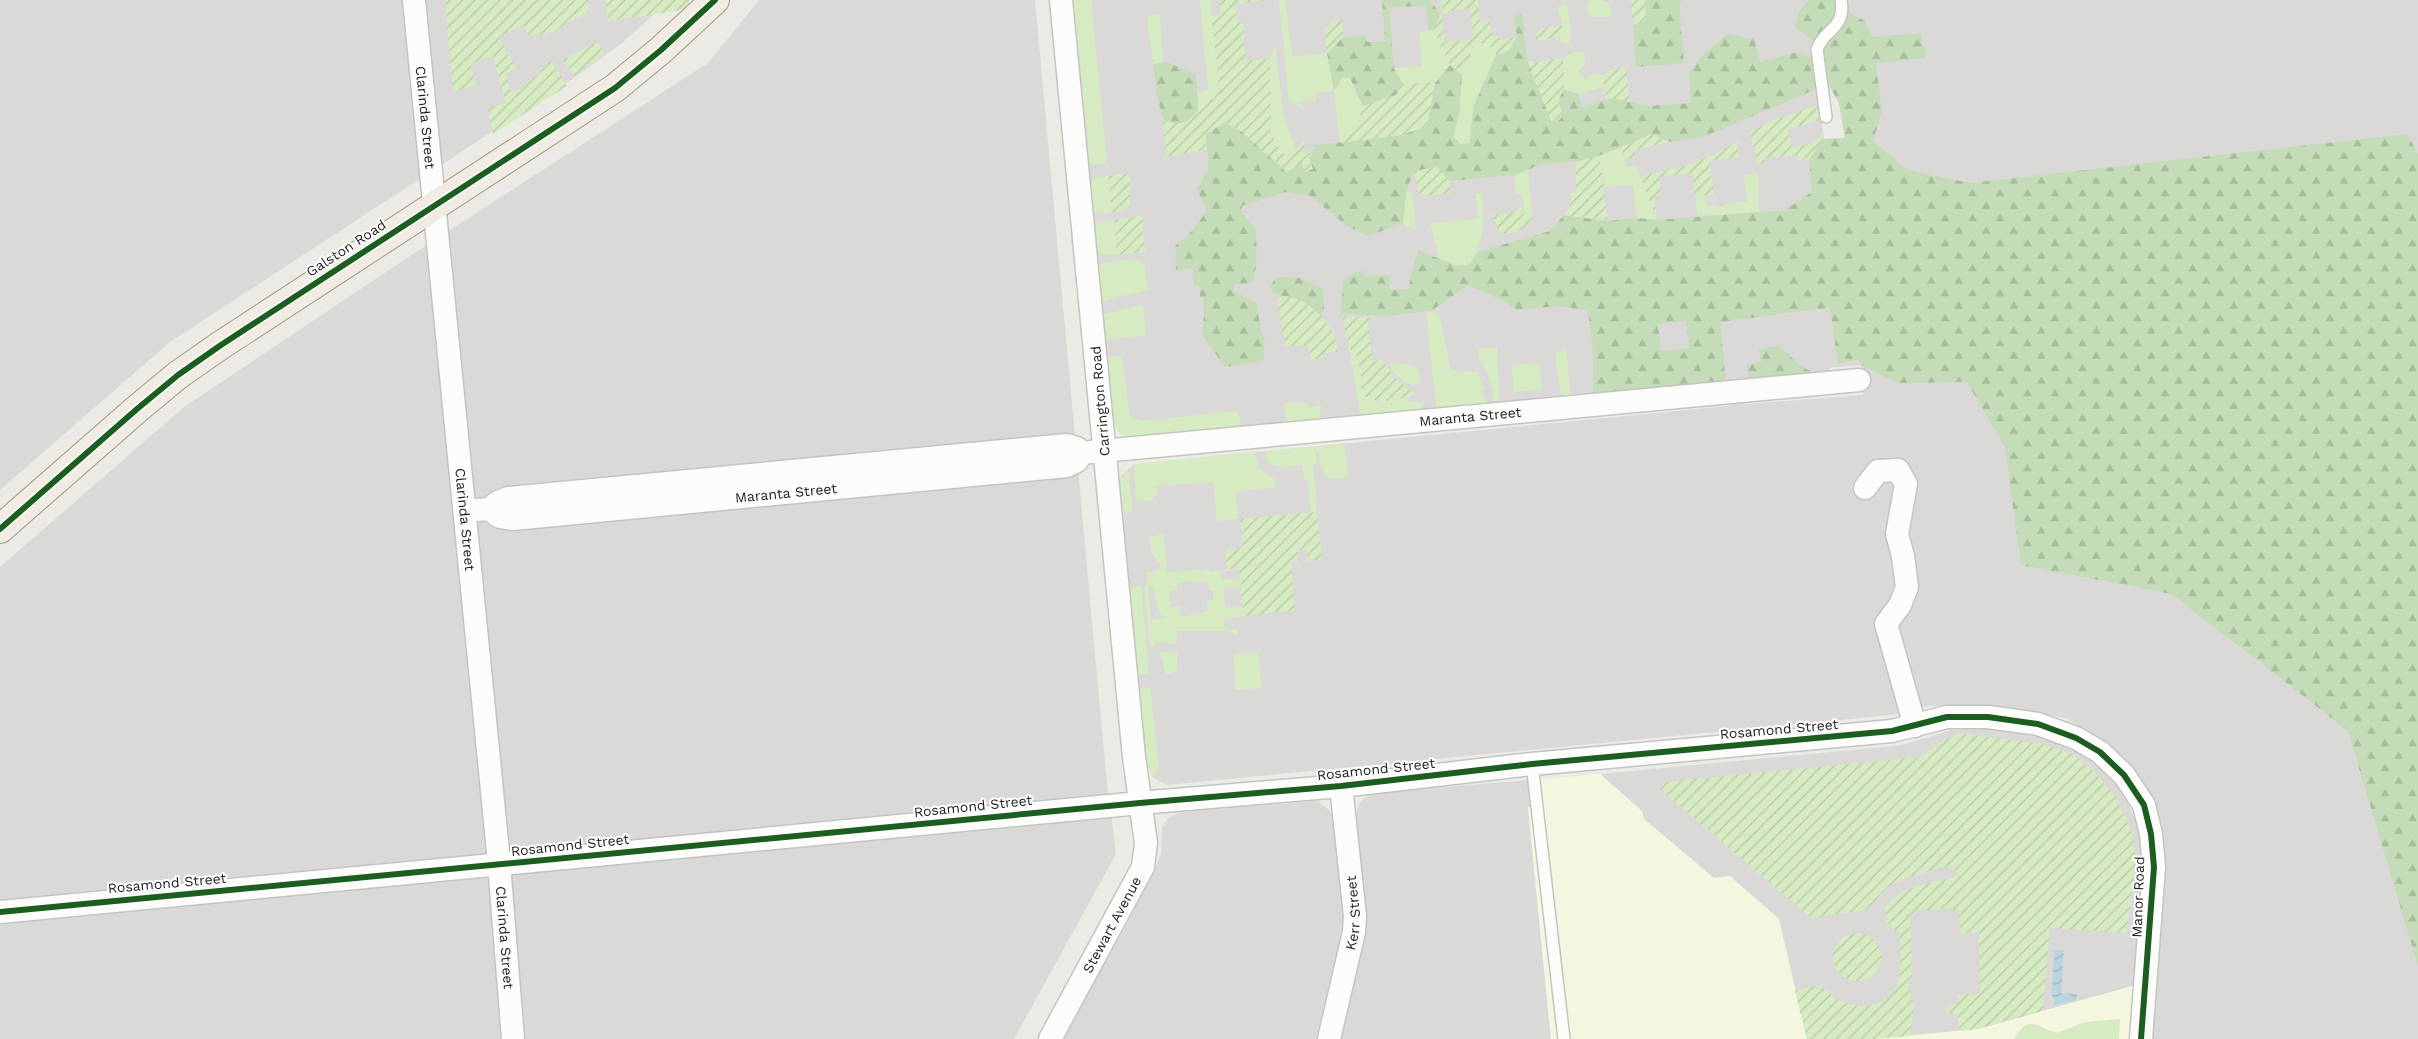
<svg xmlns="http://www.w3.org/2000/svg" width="2418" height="1039" viewBox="0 0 2418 1039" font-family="'Work Sans',sans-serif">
	<defs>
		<pattern id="forest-firs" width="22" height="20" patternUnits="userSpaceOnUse" patternTransform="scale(1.25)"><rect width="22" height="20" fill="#c4dcb8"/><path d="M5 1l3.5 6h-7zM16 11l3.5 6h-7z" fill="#a8bc9e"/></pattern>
		<pattern id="garden-furrows" width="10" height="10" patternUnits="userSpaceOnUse" patternTransform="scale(1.25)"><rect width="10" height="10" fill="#d6ebc2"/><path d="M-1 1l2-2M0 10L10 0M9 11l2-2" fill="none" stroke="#b7c9a6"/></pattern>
		<pattern id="water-waves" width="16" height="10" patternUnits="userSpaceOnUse" patternTransform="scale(1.25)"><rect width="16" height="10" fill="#b7d6e1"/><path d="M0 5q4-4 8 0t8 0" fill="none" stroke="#9db7c1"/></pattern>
	</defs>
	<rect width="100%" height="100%" fill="#eceae5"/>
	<path fill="#dbd9d7" d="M0,0H670L621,44L568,82L170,342L0,490Z
		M759,0H1035L1106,774L1116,854L1014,1039H0V567L184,407L407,258L708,63Z
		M1074,0H1838L1812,51L1824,139L1845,138L1839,103L1825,79L1822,46L1837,35L1847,11L1846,0H2418V153L2407,135L2021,565L2171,594L2348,731L2418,821V1039H2153L2162,897L2155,808L2136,771L2112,748L2066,718L1996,707L1929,706L1891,715L1167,785L1153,778L1146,763L1119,486L1121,476L1134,464L1728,406L1740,401L1745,404L1863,395L1861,365L1829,368V372L1268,426L1123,435L1117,430L1113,417Z
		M1988,729L2051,739L2082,754L2108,774L2126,799L2138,826L2144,848L2143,899L2136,985L1978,1029L1874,1039H1807L1730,876L1714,879L1644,819L1642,811L1600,774L1902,745L1951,730Z
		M1529,780L1532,807L1528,808L1551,1039H1335L1365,937L1355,815L1361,801L1372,793Z
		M1317,801L1329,810L1334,820L1344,922L1316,1039H1063L1128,922L1158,862L1161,853L1162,827L1169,817L1182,812Z"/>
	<path fill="#f5f6e0" d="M1600,774L1642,811L1644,819L1714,878L1730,876L1779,919L1807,1039H1551L1528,807H1532L1529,780Z
		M2136,985L2130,1039H1874L1978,1029Z"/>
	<path fill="#d6ebc2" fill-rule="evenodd" d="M1074,0H1091L1107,164L1090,165Z
		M1200,0H1210L1219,88L1214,99L1198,103V93L1208,90Z
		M1279,0H1285L1292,57L1327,53L1334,90L1343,77L1350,78L1363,106L1359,121L1340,143L1334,91L1316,93V101L1301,102L1302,108L1289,102Z
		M1590,0H1601L1609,3L1612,14L1607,17H1590L1587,6Z
		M1567,4L1571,34L1569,43H1563L1560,39L1562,25L1558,7Z
		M1160,14L1163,62L1153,64L1147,16Z
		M1434,30L1450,65L1435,83L1403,84L1394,68L1422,66L1419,32Z
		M1475,43H1482L1496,50V55L1473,108L1470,143L1461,144L1453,137L1459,114L1462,75Z
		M1275,44L1283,113L1296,149L1293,154L1287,157L1276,145L1271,130L1270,59Z
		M1573,52H1584L1585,63L1578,72L1585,80L1590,75H1605L1603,87L1578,94L1564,89L1563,59Z
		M1621,147L1627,167L1636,166L1657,220L1637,218L1633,185L1605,187L1599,156Z
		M1528,170L1532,217L1525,216L1522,194L1516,195L1514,175Z
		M1758,173L1759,212L1697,216L1695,195L1706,196L1707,206L1716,205V207L1725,206V204L1747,201L1744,175Z
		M1108,176L1112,212L1101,214L1094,213L1091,181L1096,177Z
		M1406,192H1412L1416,229H1411L1403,223Z
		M1476,193H1482C1484,219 1485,242 1469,265L1456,266L1439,259L1430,223L1478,219Z
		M1114,220L1117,255L1098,254L1095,223Z
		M1133,259L1144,263L1148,290L1102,301L1099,264Z
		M1143,305L1146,335L1106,340L1103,314Z
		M1426,311L1439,314L1451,370L1478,372L1484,390L1481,391L1486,399L1485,405L1438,409L1436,406Z
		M1348,342L1357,358L1362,379L1376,402L1408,398V402L1424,401L1421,411L1362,416L1359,410Z
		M1497,347L1499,396L1498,402L1494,404L1493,390L1482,362L1478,360L1479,349Z
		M1566,350L1571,397L1561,398L1555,352Z
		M1122,356L1130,417L1141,421L1237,411L1241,420L1240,430L1129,438L1117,430L1114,423L1107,357Z
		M1539,363L1542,389L1514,392L1512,365Z
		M1406,364L1417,368L1421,383C1405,388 1398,377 1388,365Z
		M1284,403H1307L1308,408L1321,405L1320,421L1286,424Z
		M1344,444L1348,474L1345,478L1327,479L1320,463L1318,451H1315L1317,464H1313L1317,512H1311L1308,480H1304L1302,465C1288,466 1265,473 1266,451Z
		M1255,452L1258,468L1275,480V487L1236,492L1238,519L1217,521L1213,482L1157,486L1158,496H1154V500L1136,502L1134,464Z
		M1128,468L1133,512L1126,513L1122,510L1119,482Z
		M1164,534L1167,572L1199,569L1200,571L1209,569V572L1239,568L1220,572L1221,580L1240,578L1242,586L1223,588L1225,608L1244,607V616L1224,619V628L1232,630L1238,628L1237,634L1224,631H1177L1176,644L1156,642L1155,646L1150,647L1144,586L1148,585L1146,572L1159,571L1160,564L1151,551L1149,537ZM1198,581H1208L1209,591H1213V600L1207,601L1208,611L1180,617L1179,606L1171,607L1169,591L1177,590V583ZM1148,586L1153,587L1159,613L1165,618L1151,620Z
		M1141,586L1149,674L1138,675L1130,588Z
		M1160,652L1177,653V671L1166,674Z
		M1258,652L1262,688L1235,690L1234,655Z
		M1150,687L1159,766L1153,778L1146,763L1139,689Z
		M2120,1019L2119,1039H2014C2030,1013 2035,1027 2057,1033L2085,1022Z"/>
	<path fill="url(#forest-firs)" fill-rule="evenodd" d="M1382,0H1429L1441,14L1437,26L1428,31L1426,5L1389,8L1394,68L1403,84L1396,95L1363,106L1350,78L1343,77L1334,91L1327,53L1343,37L1366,35L1367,42H1385Z
		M1645,0H1682L1679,3L1684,63L1636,67L1633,25L1646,21Z
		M1809,0H1838L1837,17L1815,42L1795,27L1799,11Z
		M1847,11L1865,21L1872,37L1921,33L1926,58L1876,63L1882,111L1873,141L1908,170L1970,183L2407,134L2418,153V966L2348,731L2171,594L2021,565L2005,447L1967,382L1898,383L1861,365L1858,360L1838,363L1830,308C1793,311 1757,318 1720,322L1726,384L1593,395V353L1588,310L1558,306L1517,310L1506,302L1468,285L1431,311L1386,316L1341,313L1343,281L1355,272L1363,271L1364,277L1389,275L1390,290L1408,289L1418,250L1456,266L1469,265L1478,252L1550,231L1564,215L1608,221L1637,218L1657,220L1785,210L1812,192L1809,159L1823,139L1845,138L1839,103L1825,79L1822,46L1837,35ZM1686,321L1689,348L1661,351L1658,324Z
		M1522,14L1527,60L1551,121L1562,117L1559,98L1564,89L1578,94L1582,107L1612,98L1648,106L1691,103L1689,72L1706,52L1728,33L1748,39L1754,37L1760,62L1797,52L1813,59L1816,89L1703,137L1670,142L1652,134L1589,160L1540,165L1514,175L1449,181L1437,168L1414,171L1406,192L1403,223L1368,236L1347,226L1310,196L1285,192L1242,206V213L1256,229L1257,260L1253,283L1234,284V291L1257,304L1261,333L1265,338L1263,361L1225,367L1202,335L1204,316L1203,297H1200V287L1194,285L1192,268L1176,270L1175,246L1191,232L1207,211L1197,189L1209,168L1206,134L1225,122L1241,131L1286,172L1302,162L1305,171L1309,157L1316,145L1401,135L1427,126L1435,83L1450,65L1462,75L1459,114L1453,137L1461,144L1470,143L1473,108L1496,55L1508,51L1517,37L1514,15Z
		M1167,62L1196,74L1198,111C1187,123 1178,128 1163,119L1157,95L1153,64Z
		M1277,277L1301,278L1323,289L1324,310L1319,315L1305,302L1273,293L1270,286Z
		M1779,346L1801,366L1812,372V377L1749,383L1747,364L1761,362L1759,349Z"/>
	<path fill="url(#garden-furrows)" d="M445,0H588L589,11L548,34L528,35L522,24L499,38L517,69L506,73L511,92L526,87L525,83L542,73L540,68L552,61L567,86L493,134L488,108L506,103L493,56L470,63L477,85L453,92Z
		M605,0H689L690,9L608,21Z
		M1220,0H1269L1235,4L1237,22H1243L1246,61L1270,59L1271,130L1276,145L1287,157L1293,154L1296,149L1305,140L1304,150L1312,154L1309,157L1313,169L1305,172L1302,163L1287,172L1241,131L1225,122L1206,134V150L1166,156L1163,119C1178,128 1187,123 1198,111V103L1214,99L1219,88L1212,16L1221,15Z
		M1441,0H1478L1480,22L1489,21L1493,37L1499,36L1500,40L1517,36L1508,51L1496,55L1495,50L1482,43H1475L1462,75L1450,65L1434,30L1441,14L1445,42L1473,40L1470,9L1448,11V14H1443Z
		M1631,0H1645L1646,21L1633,25Z
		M1342,20L1343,37L1327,53L1324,27H1329L1331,21Z
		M1562,25L1558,41L1553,38L1536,41V34L1542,29Z
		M598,41L604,54L574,76L563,60Z
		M1563,58L1564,89L1559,98L1562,117L1557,122L1551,121L1527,60L1535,62Z
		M1626,67L1630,102L1612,98L1606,100L1603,87L1607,71Z
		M1435,83L1427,126L1401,135L1340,143L1358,121L1363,106L1396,95L1403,84Z
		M1818,105L1820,120L1788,129L1792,148L1811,144L1822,134L1823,139L1809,159L1799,160L1798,155L1765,158V163L1757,164L1750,132L1772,121Z
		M1652,134L1670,142L1635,150V158H1626L1621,147Z
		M1739,141L1737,145L1739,157L1709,161L1714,195H1695L1692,173L1659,177L1661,195L1654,196L1657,220L1640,176C1678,169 1706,161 1739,141Z
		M1599,156L1608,221L1564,215L1571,203L1570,193L1576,192V162Z
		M1437,167L1449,181L1450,193L1419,196L1414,171Z
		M1129,174L1130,208L1112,212L1108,176Z
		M1523,208L1525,216L1532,217C1525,231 1515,235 1500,233L1492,215L1516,212L1517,209Z
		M1142,216L1145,252L1117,255L1114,220Z
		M1280,296C1304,294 1340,327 1337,352L1323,353V358L1310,360L1309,346H1285L1277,301Z
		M1342,316L1370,318L1368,324L1372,361L1383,360L1394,377L1415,394C1399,401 1381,404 1365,397L1360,385L1362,379L1357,358L1350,349Z
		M1317,512L1322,560L1307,561L1306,549L1297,550L1298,562L1291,563L1295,610L1244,616L1239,568L1227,569L1225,550L1243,548L1240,519Z
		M1959,733L2042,744L2074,755L2092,769L2115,796L2133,835L2136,859L2127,933L2050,928L2043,1011L1978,1029L1960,1031L1957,1014L1946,1012L1945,1007L1958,1004L1957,995L1980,994L1979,932L1960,933L1959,909L1918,910L1910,918L1912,976C1904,987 1912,992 1913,1003C1915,1013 1911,1026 1910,1036L1874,1039H1807L1795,991L1821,984C1836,1008 1878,1016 1895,989C1903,976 1900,950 1900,935L1885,920V907C1903,885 1929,884 1954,877L1957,873L1955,868L1941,867L1902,879L1885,889L1867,910L1811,918L1660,789L1665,782L1921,757L1939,743Z
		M1833 957a24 24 0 1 1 48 0a24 24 0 1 1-48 0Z"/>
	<path fill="url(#water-waves)" d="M2054,950H2064L2061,993L2077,994L2076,1000L2054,1005L2055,997L2052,996Z"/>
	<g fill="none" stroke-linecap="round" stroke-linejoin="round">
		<defs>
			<path id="service" d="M1826,117L1817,49C1825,28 1846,29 1841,0
				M1532,764L1564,1039"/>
			<g id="minor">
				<path id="s1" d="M414,0L498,852L513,1039"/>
				<path id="s2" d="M1081,453L1859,380"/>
				<path d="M1865,488L1878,471L1898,470L1906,484L1897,534L1903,556L1907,587L1900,605L1886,624L1915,726"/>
				<path id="s3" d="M489,509L500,517L513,519L1067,466L1077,461L1081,453"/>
				<path d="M465,511L489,509L498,502L508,498L1067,445L1077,448L1081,453"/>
				<path d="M0,912L1140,803L1341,786L1532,764L1892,731L1947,717H1988L2038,724L2076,738L2100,752L2124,775L2144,805L2151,834L2154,867L2141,1039"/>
				<path id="s4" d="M1050,1039L1143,867L1146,843L1134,757L1061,0"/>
				<path id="s5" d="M1329,1039L1354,932L1355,916L1341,786"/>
			</g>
			<path id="primary" d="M0,529L137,409L178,375L221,345L615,88L661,50L715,0"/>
		</defs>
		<use href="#service" stroke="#c4c4c1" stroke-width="14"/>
		<use href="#minor" stroke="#c4c4c1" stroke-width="25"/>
		<use href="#primary" stroke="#a29982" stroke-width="30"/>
		<use href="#service" stroke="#fcfcfb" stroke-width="11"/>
		<use href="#minor" stroke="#fcfcfb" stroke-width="22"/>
		<use href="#primary" stroke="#f0ece3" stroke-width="28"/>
		<defs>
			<path id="cycleway" d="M0,529L137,409L178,375L221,345L615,88L661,50L715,0
				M0,912L1140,803L1341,786L1532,764L1892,731L1947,717H1988L2038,724L2076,738L2100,752L2124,775L2144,805L2151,834L2154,867L2141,1039"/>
		</defs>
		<use href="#cycleway" stroke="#fff" stroke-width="9"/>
		<use href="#cycleway" stroke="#1b5e20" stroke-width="6"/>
	</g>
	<g text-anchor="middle" stroke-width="4" stroke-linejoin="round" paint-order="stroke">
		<g font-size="14" fill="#1d1d1d" stroke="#fff">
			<text dy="5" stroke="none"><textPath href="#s1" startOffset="118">Clarinda Street</textPath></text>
			<text transform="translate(346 248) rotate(-33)" y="5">Galston Road</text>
			<text transform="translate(1100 401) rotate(-95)" y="5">Carrington Road</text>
			<text dy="5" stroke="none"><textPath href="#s2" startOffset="391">Maranta Street</textPath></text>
			<text dy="5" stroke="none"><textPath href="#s3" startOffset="301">Maranta Street</textPath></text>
			<text dy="5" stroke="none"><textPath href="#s1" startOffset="522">Clarinda Street</textPath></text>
			<text transform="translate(1779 729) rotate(-5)" y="5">Rosamond Street</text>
			<text transform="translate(1376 769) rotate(-6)" y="5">Rosamond Street</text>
			<text transform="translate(973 806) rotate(-6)" y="5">Rosamond Street</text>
			<text transform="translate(570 845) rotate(-6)" y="5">Rosamond Street</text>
			<text transform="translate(167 883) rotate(-5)" y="5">Rosamond Street</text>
			<text transform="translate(2138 897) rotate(-88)" y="5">Manor Road</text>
			<text dy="5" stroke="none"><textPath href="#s5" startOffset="129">Kerr Street</textPath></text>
			<text dy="5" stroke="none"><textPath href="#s4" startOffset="130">Stewart Avenue</textPath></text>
			<text dy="5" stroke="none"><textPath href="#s1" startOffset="942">Clarinda Street</textPath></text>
		</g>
	</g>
</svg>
